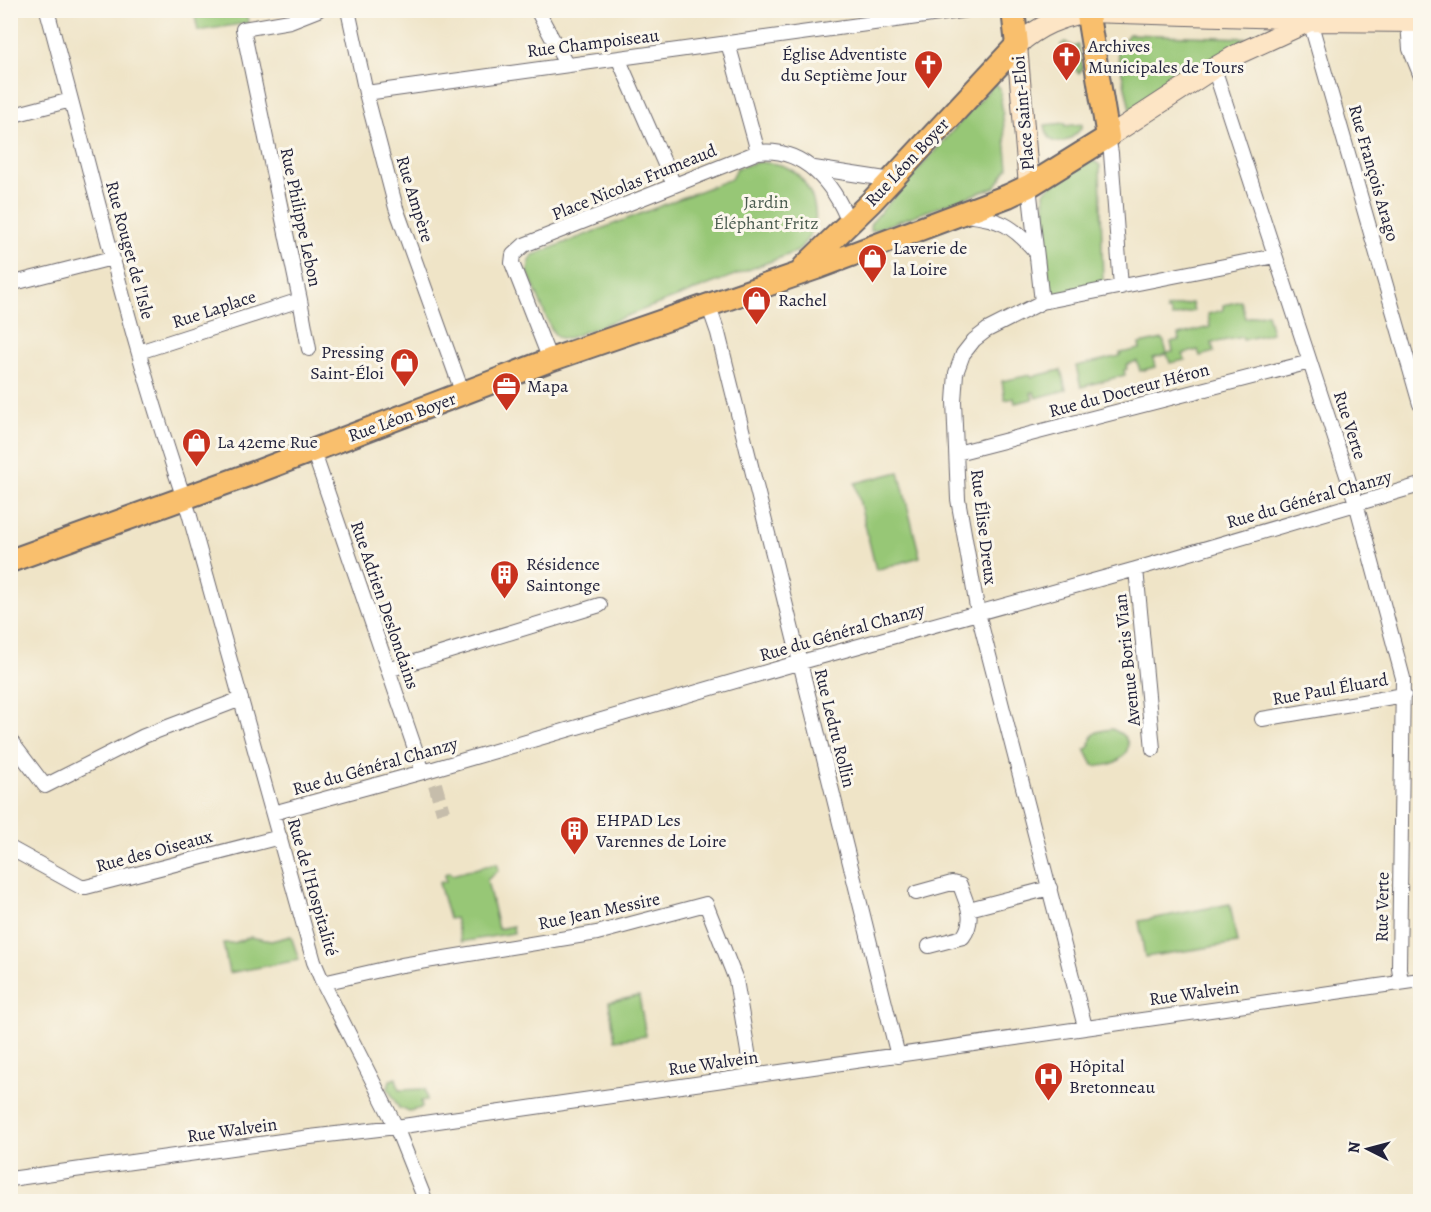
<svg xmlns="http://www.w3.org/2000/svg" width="1431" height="1212" viewBox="0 0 1431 1212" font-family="Alegreya,serif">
	<rect width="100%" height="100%" fill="#fbf7ec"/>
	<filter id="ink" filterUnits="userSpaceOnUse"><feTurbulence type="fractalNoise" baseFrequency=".0167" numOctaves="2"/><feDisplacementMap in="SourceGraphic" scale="12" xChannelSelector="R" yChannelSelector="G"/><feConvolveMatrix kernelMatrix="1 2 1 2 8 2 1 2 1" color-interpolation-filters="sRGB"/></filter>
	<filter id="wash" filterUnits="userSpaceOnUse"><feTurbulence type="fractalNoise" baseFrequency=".008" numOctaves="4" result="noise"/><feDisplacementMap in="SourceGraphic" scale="24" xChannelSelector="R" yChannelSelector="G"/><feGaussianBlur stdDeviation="1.35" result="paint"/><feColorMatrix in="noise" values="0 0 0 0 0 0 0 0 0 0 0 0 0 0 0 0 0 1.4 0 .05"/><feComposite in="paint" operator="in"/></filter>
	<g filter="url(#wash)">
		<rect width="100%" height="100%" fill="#efe4c7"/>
		<path fill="#97c776" stroke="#5c7458" stroke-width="1.5" d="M194,11H246L248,23L198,31Z
			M1129,34L1246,38L1131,114L1117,50Z
			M1065,42L1074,47L1078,45L1083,68L1079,73H1078L1061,45Z
			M995,83L1000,88L1008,168L995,187L871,231L870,227L871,223Z
			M1065,123V126L1082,124V127C1070,143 1049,152 1045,125Z
			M1092,160L1100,165L1103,285L1055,294L1049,284L1044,192L1049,187Z
			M759,162C768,163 778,163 786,167C805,175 818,202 815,222C813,233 805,242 798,251L566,339L557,337L551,329L528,272L529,263L533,255L731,179L737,168Z
			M1241,301L1245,318L1267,313L1272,333L1243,340L1242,337L1212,343L1214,352L1200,356L1198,350L1183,354L1185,360L1170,363L1167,354L1153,358L1155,367L1140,371L1137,361L1126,365L1127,369L1124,370L1125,375L1081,387L1076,366L1120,356V353L1140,349L1139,344L1163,339L1167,353L1173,352L1171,342L1179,340L1178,335L1210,327L1208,314L1223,310V305Z
			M1192,303L1194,311L1172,317L1170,311H1167V308Z
			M1061,370L1066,390L1036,398L1034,392L1031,393L1033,399L1015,403L1014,398L1005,400L1002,381L1030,375L1031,377Z
			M899,472L920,557L876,570L855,483Z
			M1112,729C1147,743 1117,771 1093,765L1085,749L1089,747C1092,731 1097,731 1112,729Z
			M497,863L499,870L487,880L498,929L513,926L514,933L461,942L455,918L449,919L439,883L446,881L445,874L450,872L452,875Z
			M1230,904L1237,943L1145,957L1139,921Z
			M291,936L299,960L229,973L223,943H234L250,937L271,941Z
			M639,996L646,1036L615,1040L609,1002Z
			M396,1078L399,1090L425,1089L427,1100L421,1101L422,1108L409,1111L399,1108L388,1089L390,1080Z"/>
	</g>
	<g filter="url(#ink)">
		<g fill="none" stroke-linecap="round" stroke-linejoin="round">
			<path stroke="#c6bdab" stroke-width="14" stroke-dasharray="14 7" stroke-linecap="butt" d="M435,784L443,812"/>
			<defs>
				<path id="street" d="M47,10C93,178 132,349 189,513L314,962L323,983L396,1127L426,1202
					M348,10L366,93L396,208L463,394
					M537,10L566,64
					M1407,10L1410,49L1420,74
					M1310,21L1420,404
					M728,43L758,152
					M619,60L674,185
					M1214,68L1356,503L1403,678L1399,968L1401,983
					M366,93L968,10
					M10,116L71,100
					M1108,137L1111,153L1121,287
					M814,168L892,180
					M1029,186L1042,302
					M966,215C1000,219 1012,225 1035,251
					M10,284L112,258
					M708,304L718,333L898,1056
					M309,349L300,300L243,29L290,21L318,10
					M139,352L300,300
					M550,360L512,263L513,255L524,245L758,152C804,147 834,184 849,223
					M313,450L423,772
					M957,453L1310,362
					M1136,569L1153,749
					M388,670L600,605
					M1262,719L1404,695
					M10,740L45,786L144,736L241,699
					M273,813L423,772L787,666L1136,569L1420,485
					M10,848L81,887H86L280,837
					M916,893L952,883L960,885C967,905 976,919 963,937L929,946
					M969,909L1050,888
					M323,983L402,965L597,933L706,904L736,980L752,1076
					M1085,1027L978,613L958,499L954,401L956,373L963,354L974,340L987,330L1042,302L1275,256
					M10,1179L310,1137L396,1127L1420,980"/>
				<path id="secondary" d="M1108,137L1214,68L1238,54L1310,21
					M1029,186L1017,45C1040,25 1059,18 1087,12L1284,18L1310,21L1420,22"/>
				<path id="primary" d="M804,267L871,202L1017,45L1013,10
					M10,561L259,471L550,360L816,268L1008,196L1029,186L1108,137L1087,10"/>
			</defs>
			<use href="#street" stroke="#6a666c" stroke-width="16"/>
			<use href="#secondary" stroke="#6a666c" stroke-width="22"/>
			<use href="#primary" stroke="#6a666c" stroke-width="26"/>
			<use href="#street" stroke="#fff" stroke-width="14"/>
			<use href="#secondary" stroke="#fde5c5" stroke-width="20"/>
			<use href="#primary" stroke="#f9bf6d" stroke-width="22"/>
		</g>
	</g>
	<defs>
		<symbol id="church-pin" viewBox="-11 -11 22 30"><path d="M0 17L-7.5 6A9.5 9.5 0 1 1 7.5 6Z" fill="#c8321e" stroke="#fbf7ec"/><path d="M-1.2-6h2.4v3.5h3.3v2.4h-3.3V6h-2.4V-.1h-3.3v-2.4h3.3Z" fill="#fff"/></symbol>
		<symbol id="shop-pin" viewBox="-11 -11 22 30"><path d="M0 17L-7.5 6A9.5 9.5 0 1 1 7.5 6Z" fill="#c8321e" stroke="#fbf7ec"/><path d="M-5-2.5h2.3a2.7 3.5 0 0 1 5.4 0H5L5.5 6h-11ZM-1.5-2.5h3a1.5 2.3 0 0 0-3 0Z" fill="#fff"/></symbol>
		<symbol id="office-pin" viewBox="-11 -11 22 30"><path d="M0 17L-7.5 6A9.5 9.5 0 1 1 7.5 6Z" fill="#c8321e" stroke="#fbf7ec"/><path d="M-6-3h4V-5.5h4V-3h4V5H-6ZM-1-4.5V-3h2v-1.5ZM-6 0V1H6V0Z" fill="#fff"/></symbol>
		<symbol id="building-pin" viewBox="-11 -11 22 30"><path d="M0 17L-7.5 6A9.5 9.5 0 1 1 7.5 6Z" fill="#c8321e" stroke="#fbf7ec"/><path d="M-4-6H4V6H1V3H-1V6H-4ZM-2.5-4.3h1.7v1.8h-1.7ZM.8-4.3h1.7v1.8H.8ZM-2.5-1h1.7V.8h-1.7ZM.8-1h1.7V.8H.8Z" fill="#fff"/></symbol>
		<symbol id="hospital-pin" viewBox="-11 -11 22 30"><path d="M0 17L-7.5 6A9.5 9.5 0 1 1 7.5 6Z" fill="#c8321e" stroke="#fbf7ec"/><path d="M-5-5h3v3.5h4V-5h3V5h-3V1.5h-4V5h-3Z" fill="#fff"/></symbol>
	</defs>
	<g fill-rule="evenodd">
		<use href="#church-pin" x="1050" y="40" width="33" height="45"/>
		<use href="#church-pin" x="912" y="48" width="33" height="45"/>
		<use href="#shop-pin" x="856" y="242" width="33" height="45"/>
		<use href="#shop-pin" x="740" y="284" width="33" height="45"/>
		<use href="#shop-pin" x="388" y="346" width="33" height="45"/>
		<use href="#office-pin" x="490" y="370" width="33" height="45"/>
		<use href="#shop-pin" x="180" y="426" width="33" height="45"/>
		<use href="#building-pin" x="488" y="558" width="33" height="45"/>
		<use href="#building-pin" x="558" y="814" width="33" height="45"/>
		<use href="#hospital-pin" x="1032" y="1060" width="33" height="45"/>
	</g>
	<g text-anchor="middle" stroke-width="6" stroke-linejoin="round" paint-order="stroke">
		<g font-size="18" fill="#22223b" stroke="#fbf7ec">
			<text transform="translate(593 43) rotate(-7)" y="6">Rue Champoiseau</text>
			<text transform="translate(1023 113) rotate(-95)" y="6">Place Saint-Eloi</text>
			<text transform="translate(907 162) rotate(-47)" y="6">Rue Léon Boyer</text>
			<text transform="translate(1374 173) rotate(74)" y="6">Rue François Arago</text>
			<text transform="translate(634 182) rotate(-22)" y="6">Place Nicolas Frumeaud</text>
			<text transform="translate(415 199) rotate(73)" y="6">Rue Ampère</text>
			<text transform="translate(301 217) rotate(78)" y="6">Rue Philippe Lebon</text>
			<text transform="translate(130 250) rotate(75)" y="6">Rue Rouget de l'Isle</text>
			<text transform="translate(214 309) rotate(-18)" y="6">Rue Laplace</text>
			<text transform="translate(1129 390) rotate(-15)" y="6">Rue du Docteur Héron</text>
			<text transform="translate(402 417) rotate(-20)" y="6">Rue Léon Boyer</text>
			<text transform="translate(1350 425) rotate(72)" y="6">Rue Verte</text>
			<text transform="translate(1309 499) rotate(-16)" y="6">Rue du Général Chanzy</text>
			<text transform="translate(984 527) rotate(83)" y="6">Rue Élise Dreux</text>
			<text transform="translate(385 605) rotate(71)" y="6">Rue Adrien Deslondains</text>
			<text transform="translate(842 632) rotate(-16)" y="6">Rue du Général Chanzy</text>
			<text transform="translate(1127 660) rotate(-96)" y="6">Avenue Boris Vian</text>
			<text transform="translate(1330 689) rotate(-10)" y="6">Rue Paul Éluard</text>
			<text transform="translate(835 728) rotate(76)" y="6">Rue Ledru Rollin</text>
			<text transform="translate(375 766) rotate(-16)" y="6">Rue du Général Chanzy</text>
			<text transform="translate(154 851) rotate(-15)" y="6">Rue des Oiseaux</text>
			<text transform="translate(313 887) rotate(74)" y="6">Rue de l'Hospitalité</text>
			<text transform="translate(1382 907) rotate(-89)" y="6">Rue Verte</text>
			<text transform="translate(599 911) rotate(-12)" y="6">Rue Jean Messire</text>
			<text transform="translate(1194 993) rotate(-8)" y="6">Rue Walvein</text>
			<text transform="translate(713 1063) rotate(-8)" y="6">Rue Walvein</text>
			<text transform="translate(232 1130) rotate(-8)" y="6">Rue Walvein</text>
		</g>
		<g font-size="18" fill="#22223b" stroke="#fbf7ec" text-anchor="start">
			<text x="1088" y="52">Archives<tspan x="1088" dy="21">Municipales de Tours</tspan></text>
			<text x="907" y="60" text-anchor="end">Église Adventiste<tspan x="907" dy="21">du Septième Jour</tspan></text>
			<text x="893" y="254">Laverie de<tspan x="893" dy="21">la Loire</tspan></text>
			<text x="778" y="306">Rachel</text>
			<text x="384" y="358" text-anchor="end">Pressing<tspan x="384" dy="21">Saint-Éloi</tspan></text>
			<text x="527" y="392">Mapa</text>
			<text x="217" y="448">La 42eme Rue</text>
			<text x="526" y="570">Résidence<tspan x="526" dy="21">Saintonge</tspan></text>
			<text x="596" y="826">EHPAD Les<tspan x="596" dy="21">Varennes de Loire</tspan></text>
			<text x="1069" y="1072">Hôpital<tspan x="1069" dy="21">Bretonneau</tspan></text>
		</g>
		<g font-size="18" fill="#4b5c50" stroke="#fbf7ec">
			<text x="766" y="208">Jardin<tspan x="766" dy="21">Éléphant Fritz</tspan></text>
		</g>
	</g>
	<rect width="1431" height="1212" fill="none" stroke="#fbf7ec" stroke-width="36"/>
	<g transform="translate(1368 1149) rotate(276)" stroke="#fbf7ec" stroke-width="4.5" paint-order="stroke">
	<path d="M0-4.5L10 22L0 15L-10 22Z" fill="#22223b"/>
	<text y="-9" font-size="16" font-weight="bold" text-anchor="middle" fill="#22223b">N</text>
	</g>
</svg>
